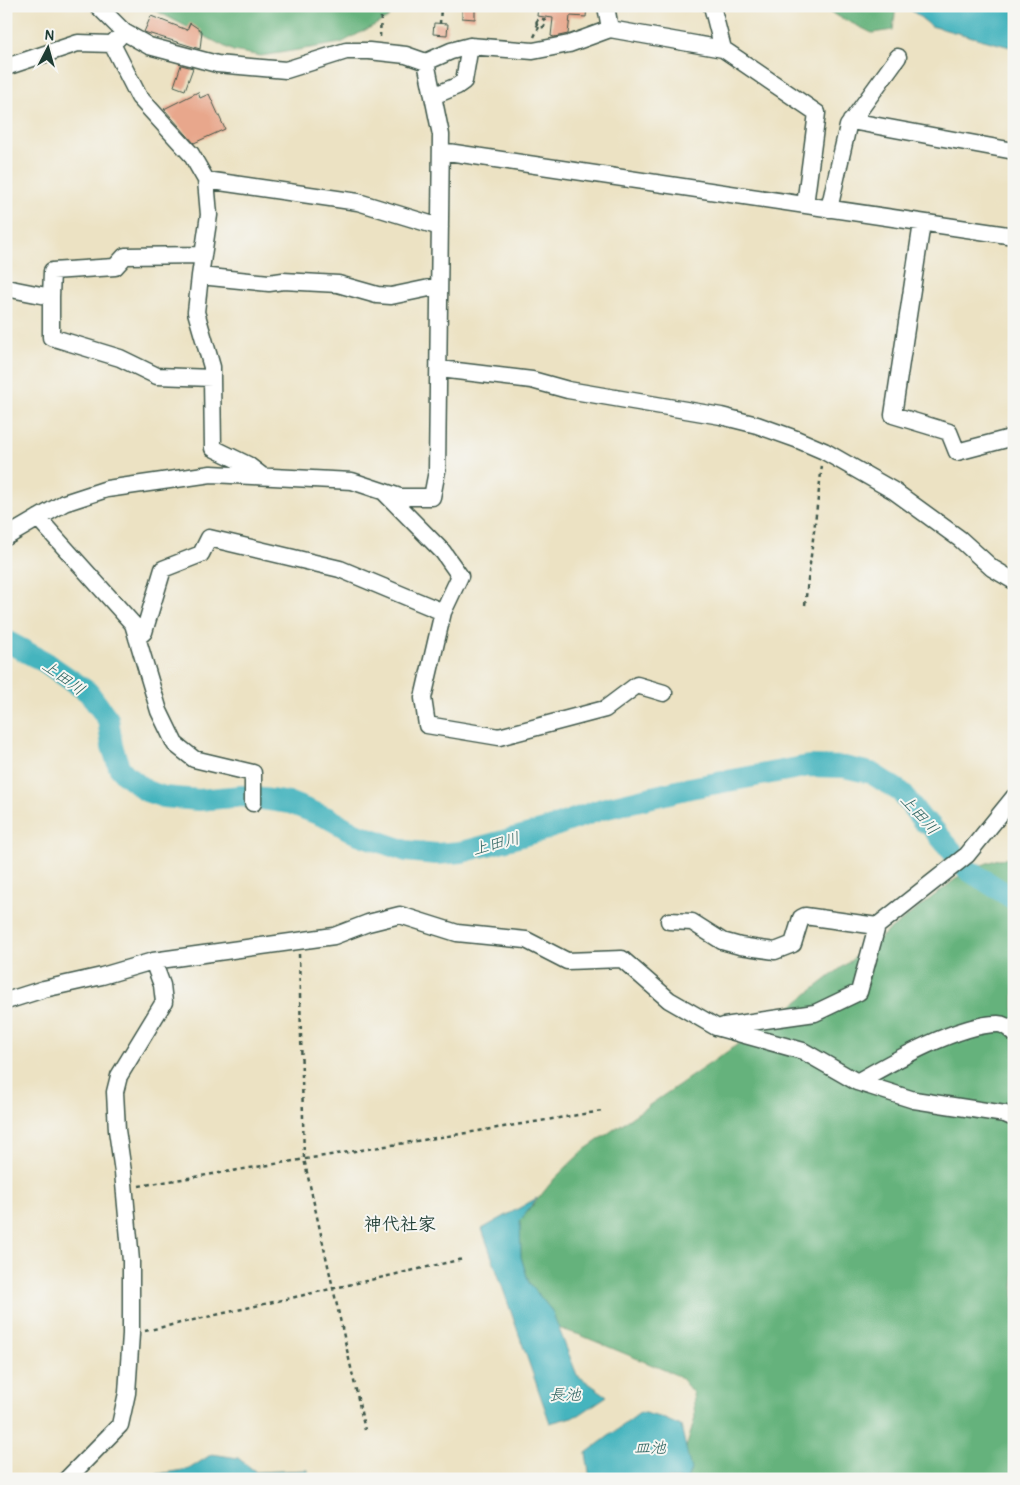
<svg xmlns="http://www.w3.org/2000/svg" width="1020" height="1485" viewBox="0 0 1020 1485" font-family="Pangolin,'Klee One',sans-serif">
	<rect width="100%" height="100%" fill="#f6f6f2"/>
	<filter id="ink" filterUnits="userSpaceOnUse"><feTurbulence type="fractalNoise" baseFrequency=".02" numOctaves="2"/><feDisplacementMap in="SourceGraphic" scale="10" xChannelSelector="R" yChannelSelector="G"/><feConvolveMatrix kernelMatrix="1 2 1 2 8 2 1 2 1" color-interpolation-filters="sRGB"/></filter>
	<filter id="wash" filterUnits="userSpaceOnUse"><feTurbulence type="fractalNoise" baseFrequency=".0096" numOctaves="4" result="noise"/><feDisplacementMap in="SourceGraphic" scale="20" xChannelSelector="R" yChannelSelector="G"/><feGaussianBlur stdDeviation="1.12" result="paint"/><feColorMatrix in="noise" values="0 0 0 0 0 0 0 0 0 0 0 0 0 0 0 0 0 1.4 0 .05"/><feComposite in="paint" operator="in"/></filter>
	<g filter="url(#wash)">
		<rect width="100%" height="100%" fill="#ece2c3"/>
		<path fill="#65b27b" stroke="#427858" d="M147,6H399L388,18L341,43L261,56L233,51Z
			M826,6H896L893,30L872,33L833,14Z
			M1014,858V1479H670L680,1468L695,1418L693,1393L679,1376L580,1335L555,1327L552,1311L529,1283L521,1257L520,1221L555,1178L584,1150L779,1016L966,871L998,859Z"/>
		<path fill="#45b4be" stroke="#327879" d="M906,6H1014V48L931,26Z
			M537,1198L520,1221L521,1257L529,1283L552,1311L577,1375L607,1396L579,1415L550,1423L482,1229Z
			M641,1412L660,1417L681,1426L691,1470L687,1479H590L586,1453Z
			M212,1454L238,1458L256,1472L308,1470V1479H151L152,1475L189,1469Z"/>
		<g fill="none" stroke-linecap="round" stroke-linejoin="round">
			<path stroke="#45b4be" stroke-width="22" d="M6,641L45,662L88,692L108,719L112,746L119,767L125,774L146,791L164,797L199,800L242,796L290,803L328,818L355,833L406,851L436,854L462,852L544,830L602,809L690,788L809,766L844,767L871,773L901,792L923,821L929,824L968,870L1014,899"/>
		</g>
		<g id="blocks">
			<path fill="#e8a78c" d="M462,6H475V19L462,18Z
				M538,6H587L586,17L570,16L568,34L554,37L551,36L553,18L537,16Z
				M151,16L187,30L190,23L202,31L200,49L144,32Z
				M434,23L448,24L447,35L433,34Z
				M181,65L193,68L185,90L174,86Z
				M198,92L200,98L209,94L225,129L194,143L164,109Z"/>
		</g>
	</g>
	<g filter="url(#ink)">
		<use href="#blocks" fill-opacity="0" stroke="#3e5649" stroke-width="1"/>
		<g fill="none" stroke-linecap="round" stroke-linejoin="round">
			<defs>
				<path id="minor" d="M606,6L610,29
					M112,44L139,97L191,154L206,180L209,215L200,276L269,283L283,281L338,284L377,295L391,296L439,286
					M723,49L817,113L805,205
					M426,62L451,51L470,46L533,51L569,44L610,29L723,49L712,6
					M6,67L78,43L112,44L119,37
					M433,96L457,86L464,81L470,46
					M851,121L1014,151
					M441,151L1014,236
					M206,180L358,202L440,227
					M829,209L848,126L898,57
					M922,223L893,415L949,432L957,452L1014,437
					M200,276L196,312L212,367V378
					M6,288L51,297L52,271L115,267L125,256L203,255
					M51,297V337L120,358L157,376L212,378L213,448L248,465L261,475
					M440,369L532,380L568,390L721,416L757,425L796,439L824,451L894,491L960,539L992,568L1014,581
					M385,493L443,552L460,576L443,612
					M38,518L133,624L159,711L175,744L194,759L253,773V803
					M6,537L64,503L107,489L211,474L352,481L400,497H432L437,471L441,135L426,62L406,55L369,51H346L286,70L217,64L149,46L124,32L98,6
					M137,638L144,632L163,569L201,554L209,538L340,569L443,612L423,698L427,725L499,737L605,709L637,685L664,693
					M669,921L692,922L722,941L740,946L775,951L793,944L801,918L805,916L877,926
					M6,1001L44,989L102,976L153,961L334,936L368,923L400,915L457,933L526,940L567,961L622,959L669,1000L716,1027L803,1051L857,1082L914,1100L1005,1114L1014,1118
					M724,1026L815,1013L859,992L877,926L967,855L1014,797
					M857,1082C892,1062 958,1024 998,1024C1005,1024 1009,1029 1014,1033
					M67,1479L120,1425L127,1393L131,1334V1261L123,1172L117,1130L115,1092L119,1076L164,1002L162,985L153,961"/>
			</defs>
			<use href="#minor" stroke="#3e5649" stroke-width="19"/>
			<path stroke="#3e5649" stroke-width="2.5" stroke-dasharray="4 4" stroke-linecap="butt" d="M536.5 23a4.5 4.5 0 1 1 9 0a4.5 4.5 0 1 1-9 0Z
				M440,24L441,6
				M380,37L381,15
				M534,37L539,27
				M805,605L822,465
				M299,954L304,1159L365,1430
				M139,1186L602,1111
				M145,1331L463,1259"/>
			<use href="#minor" stroke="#fff" stroke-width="16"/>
		</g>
	</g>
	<g text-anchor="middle" stroke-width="4" stroke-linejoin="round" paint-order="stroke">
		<g font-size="16" font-style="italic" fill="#2a615d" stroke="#f6f6f2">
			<text transform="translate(64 677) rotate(36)" y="6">上田川</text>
			<text transform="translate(920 814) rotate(48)" y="6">上田川</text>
			<text transform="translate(496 843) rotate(-15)" y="6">上田川</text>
			<text x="565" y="1400">長池</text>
			<text x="650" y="1453">皿池</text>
		</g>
		<g font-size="18" font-weight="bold" fill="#1f3d34" stroke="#f6f6f2">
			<text x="400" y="1230">神代社家</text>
		</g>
	</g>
	<rect width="1020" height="1485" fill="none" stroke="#f6f6f2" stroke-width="25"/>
	<g transform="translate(48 48) rotate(6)" stroke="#f6f6f2" stroke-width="4" paint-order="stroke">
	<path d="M0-4L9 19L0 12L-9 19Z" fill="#1f3d34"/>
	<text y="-8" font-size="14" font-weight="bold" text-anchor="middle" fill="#1f3d34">N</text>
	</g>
</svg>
